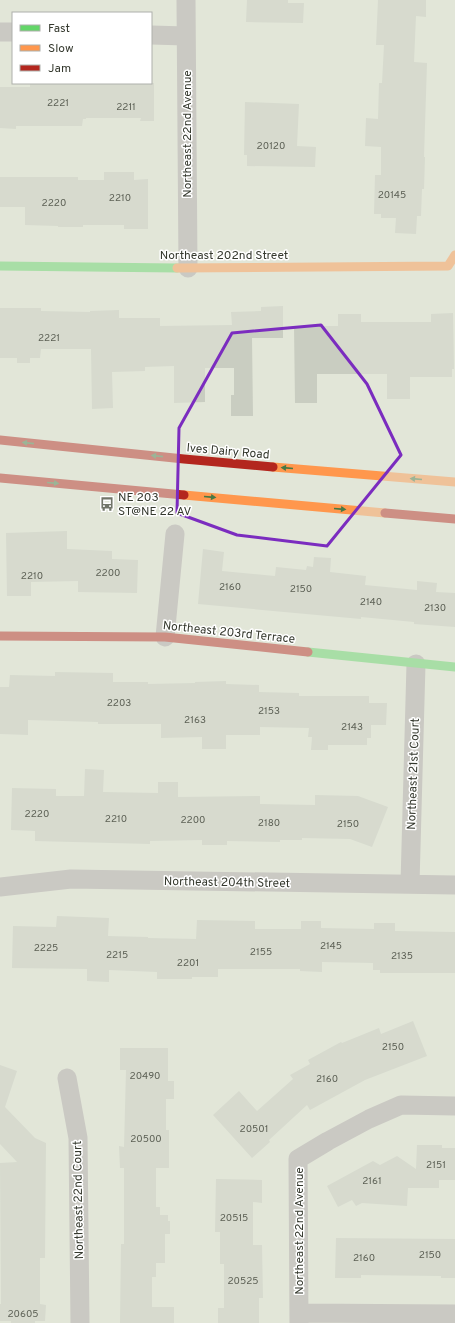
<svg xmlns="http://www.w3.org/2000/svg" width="455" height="1323" viewBox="0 0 455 1323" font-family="Overpass,sans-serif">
	<rect width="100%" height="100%" fill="#e2e6d8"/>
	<path fill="#c9cdc1" d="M247,0H288V3H304L303,23L246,22Z
		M378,0H426V17L416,16L414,62L427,63L424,157H425L424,189H422L421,216H417L416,234L395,233L396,218H381V214H374L375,175H381V147L365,146L366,118L378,119L379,83H382L384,45H376Z
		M30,83H154V121H140L141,118H86V119H83L82,126H16V129L0,128V87H30Z
		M245,102L299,104L297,146L316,147L315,167L247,166V155H244Z
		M104,172H134V180L148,179V229H124V225H83V227H58V226L25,225V207H0V177H78V180H104Z
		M283,306V338H252L253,416H231V395H234V368H205V402L174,403V366L145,367V371L112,372L113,408L92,409L91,349H41L40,358H30V363H17V358H0V308H41V311L90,312V311L119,310V318H160V326L232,325L231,312L261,311V307Z
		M453,313L454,369H452V377H410V399H387V374H317V403H295L294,326H338V314H361V322H431V314Z
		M67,531V549L112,551V559L138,560L137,593L78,592V581L31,582V596H7L6,533Z
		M203,549L224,552L222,571L275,576L276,567L306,570L307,566L313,567L314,557L331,558L330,572L366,576L365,585L417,590V581L437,583L436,592L455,593V627L414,624V622L361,617V619L198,604Z
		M55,672L113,673V682H148V684L195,683V682L226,681V684L259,685V692L299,693V696H369V703H387L386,725H371V738H367V745H328V750H311L312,737H308L309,728L260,727V735H226V749H202V737L161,738V724H98V722L28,720V735L0,734V687H9L10,675L55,676Z
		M85,769L104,770L103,792L158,793V782H178V797L260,796V804L315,805V795L358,796L388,807L372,847L350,839L302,838V840H280V842L227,841V845H202V840L150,841V844L35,841V831L11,830L12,788L56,789V796H84Z
		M57,916L109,918L108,936L148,937V938L196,939L197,920L255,921V929H301V921H321V928L374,929V923H395V931L455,932V973H380V970H373V963L322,962V972L300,971V969H218V977H192V979H157V972L109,970V982L87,981V969L12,968L13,926L56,927Z
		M413,1021L427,1056L365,1080L310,1110L307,1105L269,1140L270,1142L252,1158L213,1115L239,1091L257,1111L293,1079L290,1075L310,1064L308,1060L341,1042L342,1043L379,1028L381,1034Z
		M120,1048H168V1081H174V1099H166V1130H169V1168H156V1207H160V1215H168V1221H170V1234H165V1263H156V1277H152V1307H174V1323H120L121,1244H124V1168H120L119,1146L124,1147L126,1070H120Z
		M0,1065L17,1071L5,1107L35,1138L46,1143L45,1258H40V1304L46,1305L45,1321H35V1323H11V1321H0V1304H1L0,1163L17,1162L0,1144Z
		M417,1145H442V1148H455V1180H439V1188H408L407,1206L362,1203L356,1206L352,1200L338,1207L327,1186L373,1161L380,1165L397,1156L416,1169Z
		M216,1179L262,1180V1203L253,1202V1245H262L263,1298H259V1323H218V1308H224V1264H220V1232H215Z
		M336,1238L455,1239V1278H441V1276L361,1275V1278H335Z"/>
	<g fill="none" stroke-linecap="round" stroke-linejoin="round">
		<path stroke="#ada6a8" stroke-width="19" d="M186,0L188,268
			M0,32H13
			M151,35L186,36
			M165,637L175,534
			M410,884L416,664
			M0,887L71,879L455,885
			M67,1078L78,1138L80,1323
			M299,1313L455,1314
			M299,1323L298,1159L328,1141L369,1119L401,1105L455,1106"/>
		<path stroke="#63d668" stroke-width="9" d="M0,266L177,268
			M308,652L455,667"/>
		<path stroke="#ff974d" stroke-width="9" d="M177,268L448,266L455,255
			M273,467L455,482
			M184,495L385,513"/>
		<path stroke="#b3261e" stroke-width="9" d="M0,440L184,459L273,467
			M0,478L184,495
			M385,513L455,519
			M0,636L165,637L308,652"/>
	</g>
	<defs><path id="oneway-solid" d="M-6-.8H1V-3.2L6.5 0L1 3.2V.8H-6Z"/></defs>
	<g fill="#477845">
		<use href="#oneway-solid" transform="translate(28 443) rotate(-174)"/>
		<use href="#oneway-solid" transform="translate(157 456) rotate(-174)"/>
		<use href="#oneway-solid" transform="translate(287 468) rotate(-175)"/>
		<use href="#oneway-solid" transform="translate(416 479) rotate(-175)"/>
		<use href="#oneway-solid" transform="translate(53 483) rotate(5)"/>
		<use href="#oneway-solid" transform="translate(210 497) rotate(5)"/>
		<use href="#oneway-solid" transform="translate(340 509) rotate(5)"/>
	</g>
	<path d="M0 0H455V1323H0ZM321,325L367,384L401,455L327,546L237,535L177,513L179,428L232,333Z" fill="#e2e6d8" fill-opacity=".55" fill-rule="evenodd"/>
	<path fill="none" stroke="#7b2cbf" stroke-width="3" stroke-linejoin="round" d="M321,325L367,384L401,455L327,546L237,535L177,513L179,428L232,333Z"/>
	<defs>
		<symbol id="bus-bare" viewBox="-9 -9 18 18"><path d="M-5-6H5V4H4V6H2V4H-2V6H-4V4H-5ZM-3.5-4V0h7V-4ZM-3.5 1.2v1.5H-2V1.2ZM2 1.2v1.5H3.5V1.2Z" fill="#72766a" stroke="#fff" stroke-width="2.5" paint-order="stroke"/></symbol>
	</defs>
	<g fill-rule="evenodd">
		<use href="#bus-bare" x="97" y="494" width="20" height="20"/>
	</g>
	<g text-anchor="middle" stroke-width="3" stroke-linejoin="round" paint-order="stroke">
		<g font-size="10" fill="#5b5f54">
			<text x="58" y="106">2221</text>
			<text x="126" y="110">2211</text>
			<text x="271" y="149">20120</text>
			<text x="392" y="198">20145</text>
			<text x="120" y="201">2210</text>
			<text x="54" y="206">2220</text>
			<text x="49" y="341">2221</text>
			<text x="108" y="576">2200</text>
			<text x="32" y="579">2210</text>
			<text x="230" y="590">2160</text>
			<text x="301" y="592">2150</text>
			<text x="371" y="605">2140</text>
			<text x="435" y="611">2130</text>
			<text x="119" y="706">2203</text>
			<text x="269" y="714">2153</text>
			<text x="195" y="723">2163</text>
			<text x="352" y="730">2143</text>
			<text x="37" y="817">2220</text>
			<text x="116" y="822">2210</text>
			<text x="193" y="823">2200</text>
			<text x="269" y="826">2180</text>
			<text x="348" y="827">2150</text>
			<text x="331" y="949">2145</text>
			<text x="46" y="951">2225</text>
			<text x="261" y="955">2155</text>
			<text x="117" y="958">2215</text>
			<text x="402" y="959">2135</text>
			<text x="188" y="966">2201</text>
			<text x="393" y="1050">2150</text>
			<text x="145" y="1079">20490</text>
			<text x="327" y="1082">2160</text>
			<text x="254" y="1132">20501</text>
			<text x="146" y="1142">20500</text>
			<text x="436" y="1168">2151</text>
			<text x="372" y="1184">2161</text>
			<text x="234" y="1221">20515</text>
			<text x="430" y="1258">2150</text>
			<text x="364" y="1261">2160</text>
			<text x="243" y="1284">20525</text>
			<text x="23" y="1317">20605</text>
		</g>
		<g font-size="12" fill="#35392e" stroke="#fff">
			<text transform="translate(187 134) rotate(-90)" y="4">Northeast 22nd Avenue</text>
			<text x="224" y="259">Northeast 202nd Street</text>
			<text transform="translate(228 451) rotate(5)" y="4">Ives Dairy Road</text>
			<text transform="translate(229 632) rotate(6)" y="4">Northeast 203rd Terrace</text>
			<text transform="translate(413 774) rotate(-88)" y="4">Northeast 21st Court</text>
			<text transform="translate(227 882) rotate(1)" y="4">Northeast 204th Street</text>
			<text transform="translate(78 1200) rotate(-91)" y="4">Northeast 22nd Court</text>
			<text transform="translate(299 1231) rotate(-90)" y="4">Northeast 22nd Avenue</text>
		</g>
		<g font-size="12" fill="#35392e" stroke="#fff" text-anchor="start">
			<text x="118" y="501">NE 203<tspan x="118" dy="14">ST@NE 22 AV</tspan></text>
		</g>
	</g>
	<rect x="12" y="12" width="140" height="72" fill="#ffffff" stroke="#aeb0ab"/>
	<rect x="20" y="25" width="20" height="6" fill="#63d668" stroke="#aeb0ab"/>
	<text x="48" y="32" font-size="12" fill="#35392e">Fast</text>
	<rect x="20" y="45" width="20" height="6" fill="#ff974d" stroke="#aeb0ab"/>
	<text x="48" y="52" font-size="12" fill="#35392e">Slow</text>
	<rect x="20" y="65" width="20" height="6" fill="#b3261e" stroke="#aeb0ab"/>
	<text x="48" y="72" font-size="12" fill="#35392e">Jam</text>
</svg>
